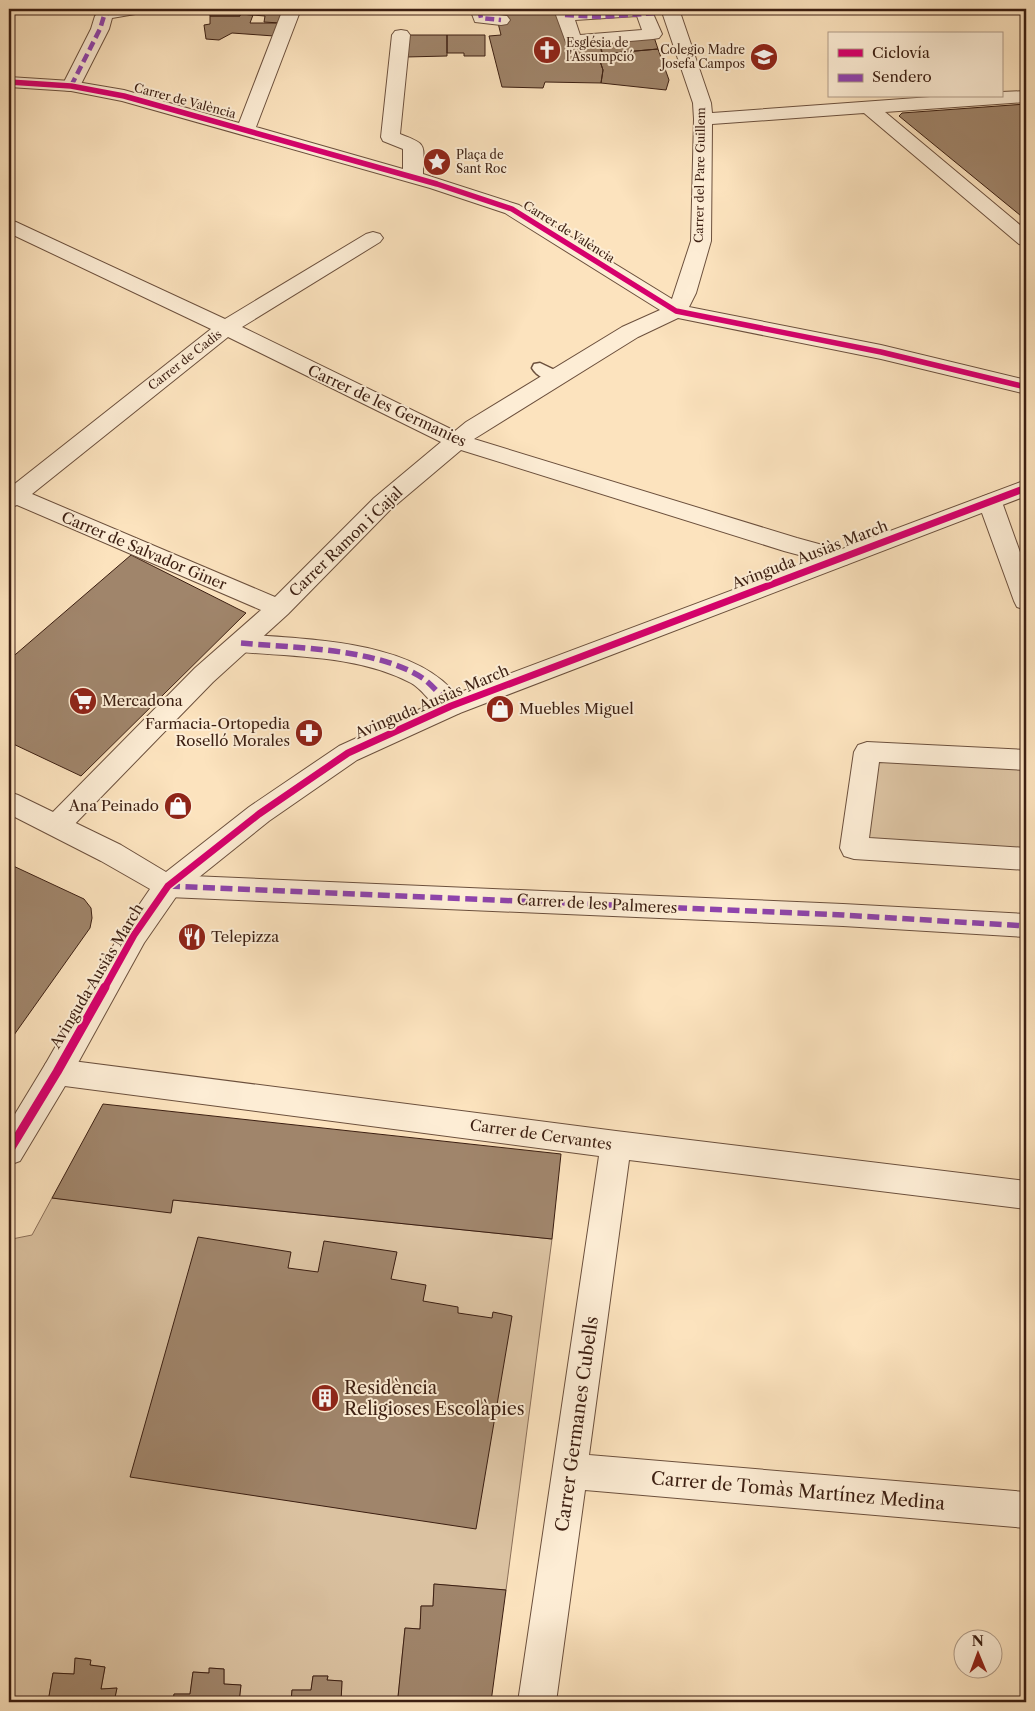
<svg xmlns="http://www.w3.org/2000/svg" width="1035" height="1711" viewBox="0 0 1035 1711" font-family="'Libre Caslon Text',serif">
	<rect width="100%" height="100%" fill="#fce3be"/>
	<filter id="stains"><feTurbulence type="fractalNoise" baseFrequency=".004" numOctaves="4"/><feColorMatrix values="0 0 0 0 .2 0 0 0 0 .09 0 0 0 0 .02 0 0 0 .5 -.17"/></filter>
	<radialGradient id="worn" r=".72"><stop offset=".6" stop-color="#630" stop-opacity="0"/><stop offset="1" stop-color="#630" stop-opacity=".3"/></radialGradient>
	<path fill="#dbc2a1" stroke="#8c705a" d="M871,756L1026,765V854L859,844Z
		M52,1198L171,1212L173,1200L552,1239L506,1590L434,1584L433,1606H421L420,1629L405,1628L398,1697L407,1698V1702H341L342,1681L327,1680L328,1676H313L311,1690H292L291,1702H239L241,1685L224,1684V1669L210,1668L209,1673L193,1672L190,1694H174L173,1702H114L117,1688L101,1689L105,1667L90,1665V1660L76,1658L74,1674L53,1673L48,1702H9V1245L12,1239L32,1235Z"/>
	<path fill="#a0856b" stroke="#3c1f12" d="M209,9H241L240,16H210Z
		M241,9H284L280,23L264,22L265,16L240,14Z
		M495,9H595L497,15Z
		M563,11L573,41L593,39L595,46L600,45L604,58H599L603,70L601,83L545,82L543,88L502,87L489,36L501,35L498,23L499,15Z
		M240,14L253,15L250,23H280L274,36L232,33L219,40L206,39L204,25L210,24V16H240Z
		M653,34L658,49L602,54L600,45L595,46L593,39Z
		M406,35H447V56L406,57Z
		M447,35H485V56H464V53H447Z
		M658,49L669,80L666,90L601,83L603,70L599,58H604L602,54Z
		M1026,104V220L899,116L902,113Z
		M131,555L246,613L81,776L9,742V660Z
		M9,864L84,899L91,908L92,918L90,928L9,1042Z
		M103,1104L561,1154L552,1239L173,1200L171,1213L52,1198Z
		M198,1237L291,1252L288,1268L318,1272L324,1241L397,1252L391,1279L426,1285L423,1301L458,1307V1313L492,1318L493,1312L512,1316L476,1529L130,1477Z
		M434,1584L506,1590L491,1702H407V1698L398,1697L405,1628L420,1629L421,1606H433Z
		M75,1658L91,1660L90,1665L105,1667L101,1689L117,1688L114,1702H48L53,1673L74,1674Z
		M209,1668L224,1669V1684L241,1685L239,1702H173L174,1694H190L193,1672L209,1673Z
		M313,1676H328L327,1680L342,1681L341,1702H291L292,1690H311Z"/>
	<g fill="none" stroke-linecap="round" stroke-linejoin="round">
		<defs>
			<path id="service" d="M540,363L561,373L563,377L561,381C551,383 537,377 532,368L534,364Z"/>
			<path id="pedestrian" d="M102,9H144L141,13L112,18L109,29L80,86L77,90L71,91L65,90L62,86L91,29L95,16Z
				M470,9H488L489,14L507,16L510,20L507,24L501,25L475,22Z
				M581,9H651L662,34L659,38L653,39L573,46L567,45L556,15L559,11ZM637,16L642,30L580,35L575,20Z
				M241,634C308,640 426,639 464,706L460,713C437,720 429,693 411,683C360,656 297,657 241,652L232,649L229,643L232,637Z
				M168,875L843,904L1026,914V937L843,926L168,897L158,894L154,886L158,878Z"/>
			<path id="minor" d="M283,9H301L256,127L403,169V149L383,141L381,137L392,35L395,31L401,30L407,31L410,35L400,134C429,145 423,144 423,174L519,205L672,299L691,241L694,119L693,103L662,12L665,9H677L680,12L711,103L712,113L944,96H1001V92L1026,91V102L885,112L1026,230V246L1019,244L864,113L712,124L711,241L696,293L689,307L881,345L1026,380V394L881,359L678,318L638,337L474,439L797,538L848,552L852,558L848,564L840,566L784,551L461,450L390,510L288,614L213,682L67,832L57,836L47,832L43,825L47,818L195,668L261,610L17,505L9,508V485L12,486L211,329L9,233V220L16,222L225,319L366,234L373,232L380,234L383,238L380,242L242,327L455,431L466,422L622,327L660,310L505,213L430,188L122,101L71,91L9,87V77L71,81L124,90L239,123ZM228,337L441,442L374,498L275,597L32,494Z
				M990,494L998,497L1002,502L1026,569V610L1017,607L1014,601L978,502L982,497Z
				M867,742L1026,750V770L879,762L869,838L1026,848V870L854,859L844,856L840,848L854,752L858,745Z
				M57,1059L616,1131L1026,1181V1209L629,1160L589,1455L1026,1492V1528L585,1490L556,1702H518L599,1156L57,1085L46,1081L42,1072L46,1063Z"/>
			<path id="tertiary" d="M1026,480V496L460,713L357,760L269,821L178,894L144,943L68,1081L20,1161L9,1165V1124L46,1063L124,927L150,889L101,861L9,814V792L18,795L121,845L166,872L249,807L339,746L442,699Z"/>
		</defs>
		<use href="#service" stroke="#6c503d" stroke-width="3"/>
		<use href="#pedestrian" stroke="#6c503d" stroke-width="2"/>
		<use href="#minor" stroke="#6c503d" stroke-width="2"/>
		<use href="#tertiary" stroke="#6c503d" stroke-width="2"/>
		<use href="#service" fill="#fdedd5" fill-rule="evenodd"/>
		<use href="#pedestrian" fill="#fdedd5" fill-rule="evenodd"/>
		<use href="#minor" fill="#fdedd5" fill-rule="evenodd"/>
		<use href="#tertiary" fill="#fdedd5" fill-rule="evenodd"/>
		<path stroke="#8e44ad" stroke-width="4.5" stroke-dasharray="9 4.5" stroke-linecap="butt" d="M479,9L481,18L501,20
			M565,15L602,17L671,12L670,9
			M71,86L100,29L104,16L109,12L135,9"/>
		<path stroke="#8e44ad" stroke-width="5.5" stroke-dasharray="12 5.5" stroke-linecap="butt" d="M241,643C295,648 378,648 424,679C434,687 442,697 451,706
			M168,886L843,915L1026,926"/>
		<defs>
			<path id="cycleway-far2" d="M9,82L71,86L124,96L437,184L512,209L676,311L881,352L1026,387"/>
			<path id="cycleway-far1" d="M104,989L134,935L168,886L259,814L348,753L451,706L1026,488"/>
			<path id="cycleway" d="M9,1151L57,1072L105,987"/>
		</defs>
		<use href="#cycleway-far2" stroke="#fdedd5" stroke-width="8"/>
		<use href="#cycleway-far1" stroke="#fdedd5" stroke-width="10"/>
		<use href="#cycleway" stroke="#fdedd5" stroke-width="12"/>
		<use href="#cycleway-far2" stroke="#d6006c" stroke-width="5.5"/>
		<use href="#cycleway-far1" stroke="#d6006c" stroke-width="7"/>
		<use href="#cycleway" stroke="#d6006c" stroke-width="9"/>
	</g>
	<defs>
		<symbol id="church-disc" viewBox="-11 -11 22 22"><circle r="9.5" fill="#8f2418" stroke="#fdedd5"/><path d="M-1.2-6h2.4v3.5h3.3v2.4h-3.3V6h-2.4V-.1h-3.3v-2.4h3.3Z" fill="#fff"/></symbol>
		<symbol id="school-disc" viewBox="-11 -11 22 22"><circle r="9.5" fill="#8f2418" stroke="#fdedd5"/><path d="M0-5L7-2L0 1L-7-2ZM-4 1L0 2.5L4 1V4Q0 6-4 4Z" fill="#fff"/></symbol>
		<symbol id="sight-disc" viewBox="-11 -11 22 22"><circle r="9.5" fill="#8f2418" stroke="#fdedd5"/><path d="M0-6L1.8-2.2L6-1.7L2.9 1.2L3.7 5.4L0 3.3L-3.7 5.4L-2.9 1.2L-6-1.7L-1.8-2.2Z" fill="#fff"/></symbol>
		<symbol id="supermarket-disc" viewBox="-11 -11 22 22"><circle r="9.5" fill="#8f2418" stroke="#fdedd5"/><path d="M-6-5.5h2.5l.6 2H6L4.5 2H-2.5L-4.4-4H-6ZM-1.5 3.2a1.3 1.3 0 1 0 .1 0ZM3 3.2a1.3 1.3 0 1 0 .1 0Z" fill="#fff"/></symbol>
		<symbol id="shop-disc" viewBox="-11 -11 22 22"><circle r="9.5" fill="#8f2418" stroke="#fdedd5"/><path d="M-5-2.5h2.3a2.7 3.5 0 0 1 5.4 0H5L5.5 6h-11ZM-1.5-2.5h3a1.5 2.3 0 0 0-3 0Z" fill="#fff"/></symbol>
		<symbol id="pharmacy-disc" viewBox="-11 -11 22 22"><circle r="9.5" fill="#8f2418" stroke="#fdedd5"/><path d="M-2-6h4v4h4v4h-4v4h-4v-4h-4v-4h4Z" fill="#fff"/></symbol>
		<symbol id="restaurant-disc" viewBox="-11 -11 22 22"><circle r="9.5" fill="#8f2418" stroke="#fdedd5"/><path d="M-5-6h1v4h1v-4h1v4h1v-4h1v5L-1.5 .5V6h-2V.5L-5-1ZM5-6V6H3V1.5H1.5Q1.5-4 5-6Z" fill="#fff"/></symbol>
		<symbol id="building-disc" viewBox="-11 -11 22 22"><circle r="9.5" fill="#8f2418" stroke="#fdedd5"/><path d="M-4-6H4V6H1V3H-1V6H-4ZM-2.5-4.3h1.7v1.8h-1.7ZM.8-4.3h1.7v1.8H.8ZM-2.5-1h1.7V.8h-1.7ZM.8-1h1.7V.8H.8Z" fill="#fff"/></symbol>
	</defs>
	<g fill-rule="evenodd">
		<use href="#church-disc" x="531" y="34" width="32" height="32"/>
		<use href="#school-disc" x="748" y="41" width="32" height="32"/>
		<use href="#sight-disc" x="421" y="146" width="32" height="32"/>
		<use href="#supermarket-disc" x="67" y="685" width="32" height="32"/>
		<use href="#shop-disc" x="484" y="693" width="32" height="32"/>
		<use href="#pharmacy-disc" x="293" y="717" width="32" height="32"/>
		<use href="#shop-disc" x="162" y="790" width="32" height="32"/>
		<use href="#restaurant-disc" x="176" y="921" width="32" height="32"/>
		<use href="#building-disc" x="309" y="1382" width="32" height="32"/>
	</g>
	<g text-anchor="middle" stroke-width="4" stroke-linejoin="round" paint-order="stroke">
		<g font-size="12" fill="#3c1f12" stroke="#fdedd5" text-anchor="start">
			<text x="566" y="47">Església de<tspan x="566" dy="14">l'Assumpció</tspan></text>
			<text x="745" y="54" text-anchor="end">Colegio Madre<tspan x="745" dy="14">Josefa Campos</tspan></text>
			<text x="456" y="159">Plaça de<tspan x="456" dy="14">Sant Roc</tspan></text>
		</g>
		<g font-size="12" fill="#3c1f12" stroke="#fdedd5">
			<text transform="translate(185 101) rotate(15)" y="4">Carrer de València</text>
			<text transform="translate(700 175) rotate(-89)" y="4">Carrer del Pare Guillem</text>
			<text transform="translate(569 232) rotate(32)" y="4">Carrer de València</text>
			<text transform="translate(185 360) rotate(-38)" y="4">Carrer de Cadis</text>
		</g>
		<g font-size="15" fill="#3c1f12" stroke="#fdedd5">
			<text transform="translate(387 406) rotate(25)" y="5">Carrer de les Germanies</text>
			<text transform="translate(346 542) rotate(-44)" y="5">Carrer Ramon i Cajal</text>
			<text transform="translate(144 551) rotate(23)" y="5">Carrer de Salvador Giner</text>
			<text transform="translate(810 555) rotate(-21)" y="5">Avinguda Ausiàs March</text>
			<text transform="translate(432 702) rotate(-23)" y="5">Avinguda Ausiàs March</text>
			<text transform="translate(597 904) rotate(3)" y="5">Carrer de les Palmeres</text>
			<text transform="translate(97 976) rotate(-59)" y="5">Avinguda Ausiàs March</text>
			<text transform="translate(541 1135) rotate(8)" y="5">Carrer de Cervantes</text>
		</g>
		<g font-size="15" fill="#3c1f12" stroke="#fdedd5" text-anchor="start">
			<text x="102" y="706">Mercadona</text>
			<text x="519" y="714">Muebles Miguel</text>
			<text x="290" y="729" text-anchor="end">Farmacia-Ortopedia<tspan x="290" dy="17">Roselló Morales</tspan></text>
			<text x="159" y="811" text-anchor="end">Ana Peinado</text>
			<text x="211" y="942">Telepizza</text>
		</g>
		<g font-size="18" fill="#3c1f12" stroke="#fdedd5" text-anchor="start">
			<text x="344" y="1394">Residència<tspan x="344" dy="21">Religioses Escolàpies</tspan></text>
		</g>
		<g font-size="18" fill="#3c1f12" stroke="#fdedd5">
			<text transform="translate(577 1424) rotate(-82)" y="6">Carrer Germanes Cubells</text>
			<text transform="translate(798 1491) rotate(5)" y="6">Carrer de Tomàs Martínez Medina</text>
		</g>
	</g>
	<rect width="1035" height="1711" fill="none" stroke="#fce3be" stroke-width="30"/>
	<rect x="10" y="10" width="1015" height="1691" fill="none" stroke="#3c1f12" stroke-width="2.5"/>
	<rect x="15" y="15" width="1005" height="1681" fill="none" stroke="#3c1f12"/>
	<rect x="828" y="32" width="175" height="65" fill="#fdedd5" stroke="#b09b87"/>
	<rect x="838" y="49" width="25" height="8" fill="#d6006c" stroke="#b09b87"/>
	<text x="872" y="58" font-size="15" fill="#3c1f12">Ciclovía</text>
	<rect x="838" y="74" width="25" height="8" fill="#8e44ad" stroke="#b09b87"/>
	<text x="872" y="82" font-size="15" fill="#3c1f12">Sendero</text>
	<g transform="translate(978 1654) rotate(359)"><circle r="24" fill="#fdedd5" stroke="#b09b87"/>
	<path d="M0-4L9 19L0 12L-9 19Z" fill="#8f2418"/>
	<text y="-8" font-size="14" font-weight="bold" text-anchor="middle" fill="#3c1f12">N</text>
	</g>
	<rect width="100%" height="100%" filter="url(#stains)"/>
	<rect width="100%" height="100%" fill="url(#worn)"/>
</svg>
